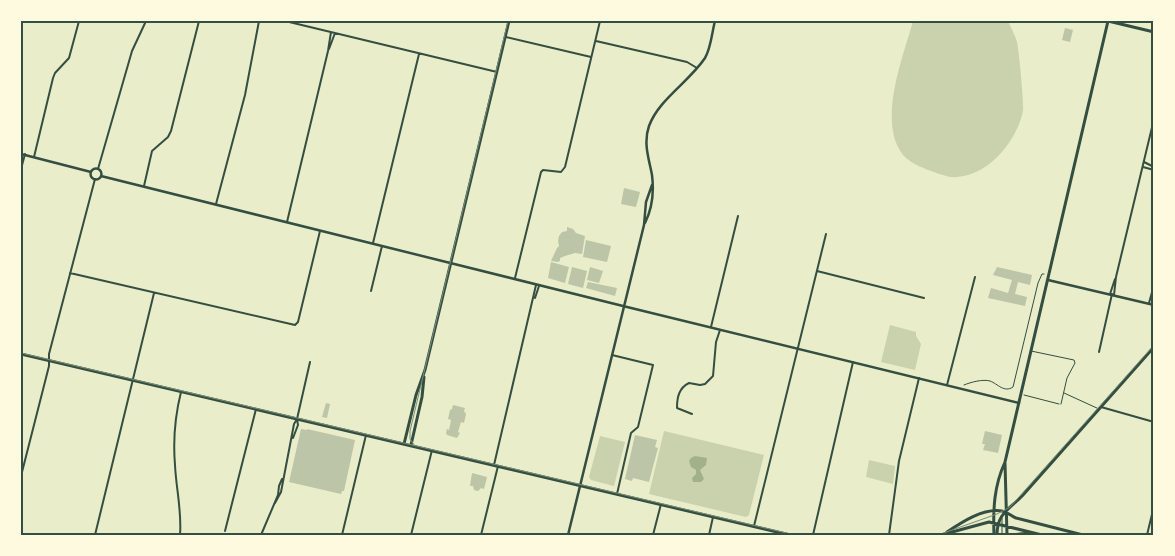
<svg xmlns="http://www.w3.org/2000/svg" width="1175" height="556" viewBox="0 0 1175 556" font-family="'Archivo Narrow',sans-serif">
	<rect width="100%" height="100%" fill="#e9edc9"/>
	<path fill="#cad2ad" d="M913,21H1008C1011,28 1015,35 1017,42C1019,51 1024,103 1023,111C1017,140 990,175 957,177C948,178 937,173 928,170C916,165 904,160 898,147C881,112 903,57 913,21Z
		M890,325L916,332V336L921,344L915,370L881,362Z
		M664,431L764,455L749,515L746,517L649,494Z
		M600,436L625,442L614,486L591,480L589,477Z
		M869,460L895,466L893,484L866,477Z"/>
	<path fill="#a3b18a" d="M695,456L707,458L706,465L700,470L704,479L701,482H693L692,478L696,474V470L691,467L689,461L691,458Z"/>
	<path fill="#bcc5a7" d="M1065,28L1073,30L1070,42L1062,40Z
		M624,188L640,192L636,207L621,204Z
		M567,227L573,229L576,233L585,236L582,254L575,253L565,256L560,258V261L558,262L551,261L557,248L559,246L558,241L559,236L562,232L567,231Z
		M586,240L611,246L607,262L583,257Z
		M551,262L569,267L565,283L548,278Z
		M572,267L587,271L583,288L568,284Z
		M590,267L603,271L599,283L587,280Z
		M997,267L1032,275L1030,285L1018,282L1015,294L1027,297L1025,306L988,298L991,288L1008,293L1012,280L993,275Z
		M588,282L617,288L615,296L586,288Z
		M326,403L330,404L327,418L322,417Z
		M453,405L465,408L464,411L466,414L464,423L461,422L458,432L460,433L457,438L447,435L446,433L447,429L449,430L451,420L448,419L450,410L452,409Z
		M301,429L307,430V429L355,440L344,491H342L341,494L289,482Z
		M985,431L1002,435L998,453L983,450L985,444H982Z
		M635,435L657,440L655,447L658,448L649,482L633,478L632,481L625,479Z
		M472,473L487,477L484,489L481,488L478,491L474,490L473,486H470Z"/>
	<g fill="none" stroke-linecap="round" stroke-linejoin="round">
		<path stroke="#344e41" stroke-width="1" d="M964,385C971,382 983,379 990,381C998,384 1004,393 1013,387L1038,283L1042,274H1044
			M1024,395L1059,404"/>
		<path stroke="#344e41" stroke-width="1" d="M1031,351L1074,360L1075,363L1067,378L1061,404
			M1064,393L1099,409
			M1002,518V535"/>
		<path stroke="#344e41" stroke-width="2" d="M285,21L497,72
			M506,37L591,57
			M596,41L687,62L697,68
			M329,49L335,33
			M34,157L53,78L55,73L69,58L79,21
			M1144,162L1154,167
			M1143,167L1154,170
			M21,169L25,154
			M98,169L132,51L146,21
			M144,186L152,151L168,137L171,131L199,21
			M216,204L245,95L259,21
			M287,222L328,51L331,32
			M373,243L419,54
			M817,271L924,298
			M70,273L295,325L298,322L320,231
			M515,278L541,172L543,170L561,172L565,167L600,21
			M371,291L382,246
			M1110,294L1115,279
			M1114,295L1116,277L1154,119
			M535,298L539,286
			M1149,303L1154,285
			M711,327L738,216
			M1099,352L1112,294
			M612,355L653,365L638,427L631,433L617,494
			M947,385L975,277
			M1101,407L1154,422
			M692,414L677,408C677,397 679,388 689,383L700,385L705,384L713,376L716,342L720,330
			M293,438L298,425L297,419
			M494,465L536,285
			M21,476L49,366V354L95,179
			M275,503L281,492L294,424L297,419L310,362
			M754,526L826,234
			M225,531L256,409
			M95,535L154,293
			M180,535C182,511 176,488 175,465C173,441 175,416 181,392
			M261,535L278,495L279,486L282,479
			M342,535L366,435
			M411,535L432,450
			M481,535L498,466
			M653,535L661,504
			M709,535L713,517
			M813,535L853,362
			M889,535L899,461L919,378
			M1147,535L1154,506"/>
		<path stroke="#344e41" stroke-width="2.5" d="M21,154L91,172
			M90.5 174a5.5 5.5 0 1 1 11 0a5.5 5.5 0 1 1-11 0Z
			M101,176L623,306L1019,403
			M645,223C652,209 654,191 652,175C649,159 643,143 649,126C659,99 689,82 705,58C711,48 712,32 715,21
			M1048,280L1154,305
			M568,535L644,225L646,202L652,185"/>
		<path stroke="#344e41" stroke-width="3" d="M1108,21L1154,32
			M21,354L790,535
			M404,444L416,395L425,370L509,21
			M411,445L422,397L424,377
			M1005,463L1007,535
			M947,532C962,522 983,508 1002,511C1008,512 1011,516 1016,518L1083,535
			M941,535L989,522L1042,535
			M994,535C993,509 994,486 1005,462L1108,21
			M997,535C997,513 1009,510 1023,495L1154,347
			M1012,535L1028,533"/>
		<path stroke="#7c8e77" stroke-width="1" d="M21,353L795,535
			M415,446L410,439V431L508,21
			M938,535L997,514L1010,507L1154,345"/>
	</g>
	<rect width="1175" height="556" fill="none" stroke="#fefae0" stroke-width="45"/>
	<rect x="22" y="22" width="1130" height="512" fill="none" stroke="#344e41" stroke-width="2"/>
</svg>
